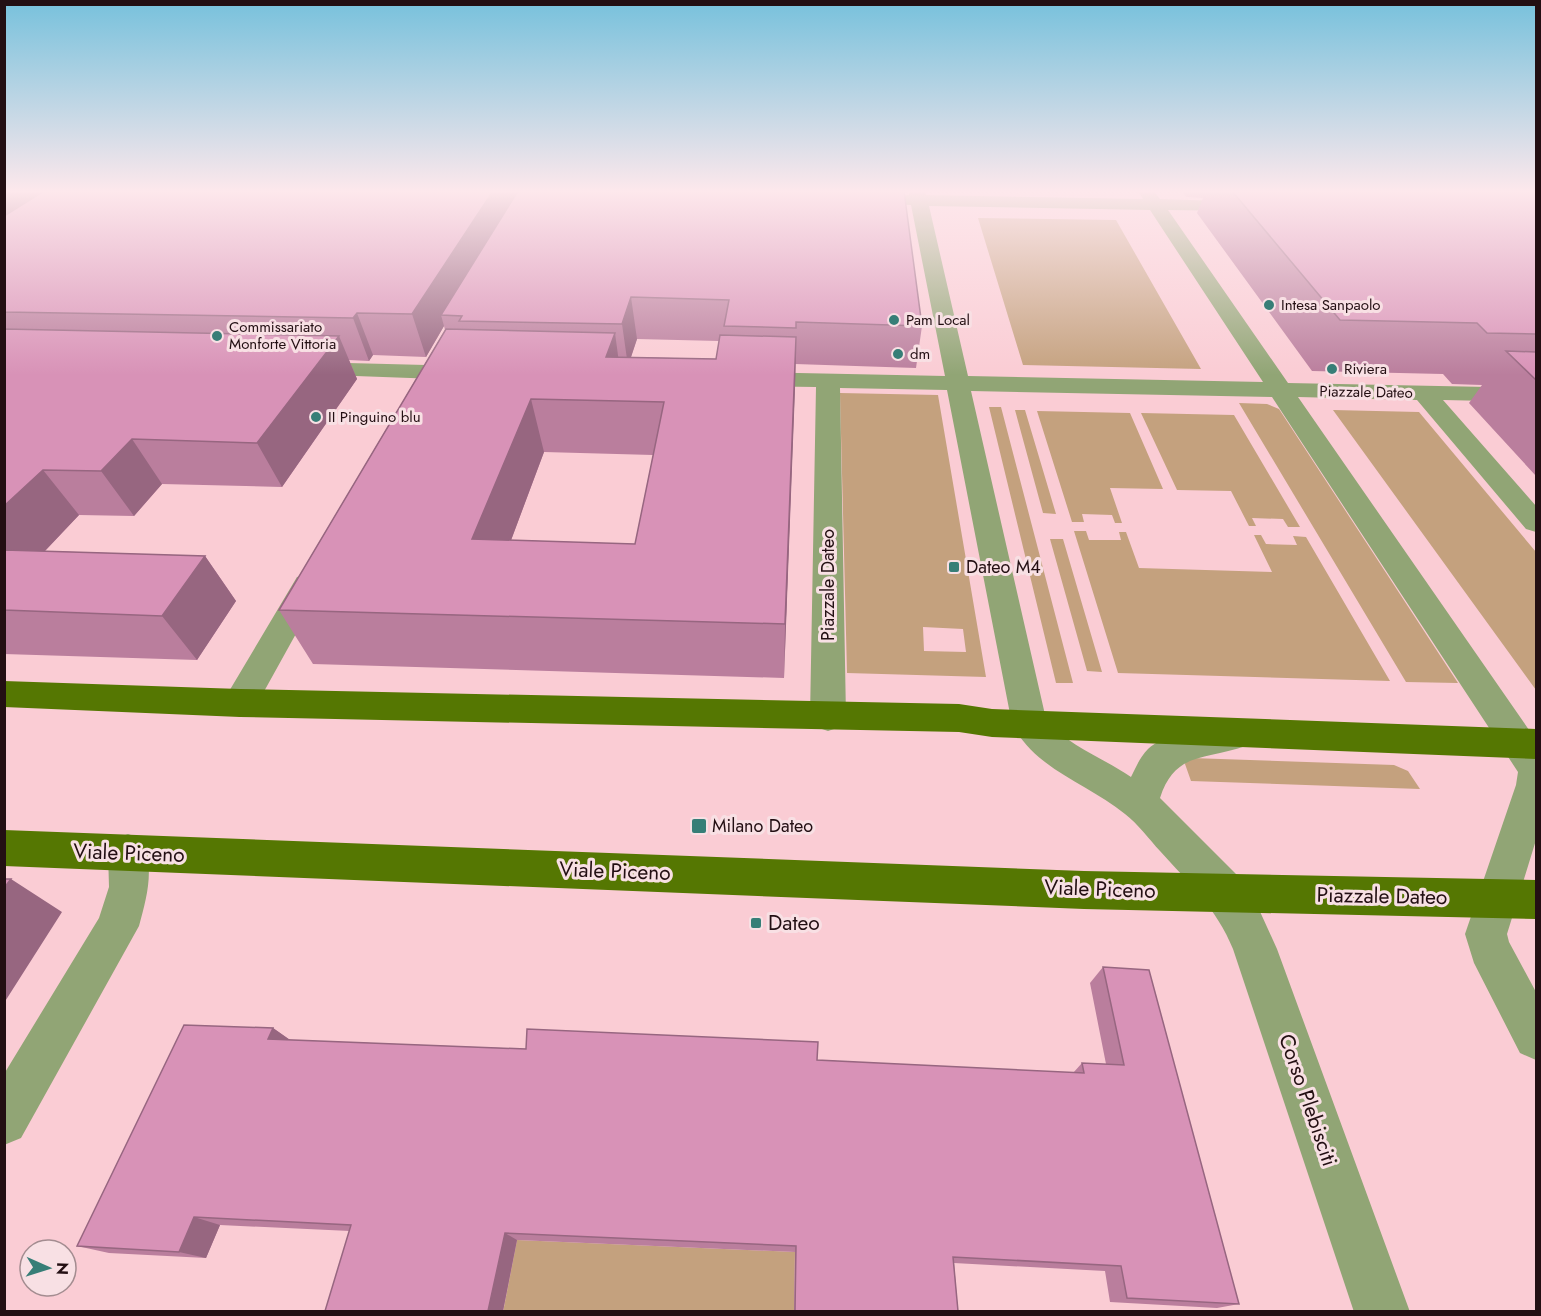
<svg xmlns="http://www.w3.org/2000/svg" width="1541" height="1316" viewBox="0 0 1541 1316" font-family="Jost,sans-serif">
	<rect width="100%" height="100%" fill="#faccd4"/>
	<path fill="#c4a17e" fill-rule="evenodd" d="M978,218L1116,220L1201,369L1023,365Z
		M840,393L938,395L986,677L847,673ZM923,627L963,629L966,652L924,651Z
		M1239,403L1267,404L1279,409L1458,683L1406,682Z
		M989,407H1001L1073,683H1056Z
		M1015,410H1025L1056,514L1043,513Z
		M1333,410L1419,412L1536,552V690Z
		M1037,411L1130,413L1163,489L1110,488L1122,523H1115L1112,515L1082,514L1084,522H1072Z
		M1141,413L1234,415L1300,527H1288L1283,519L1252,518L1256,526H1249L1231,491L1177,490Z
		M1074,531H1086L1089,540H1121L1119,532H1126L1139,568L1272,572L1254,535H1261L1266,544L1297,545L1293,536L1306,537L1390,681L1118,673Z
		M1050,539H1063L1102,672L1087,671Z
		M1191,758L1394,765L1408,771L1420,789L1191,781L1185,764L1186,760Z
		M517,1240L795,1252L794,1311L503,1312Z"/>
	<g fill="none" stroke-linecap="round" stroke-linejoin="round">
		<path fill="#91a575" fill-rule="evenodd" d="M909,191H925L926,195L1143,199L1138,191H1154L1160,199L1250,202L1253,206L1250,210L1244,211L1168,210L1288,383L1536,388V402L1443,400L1536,506V532L1526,529L1417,400L1298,397L1536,740V840L1507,934L1509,942L1536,992V1060L1520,1053L1474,963L1465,934L1516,785L1518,772L1272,397L971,391L1046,719C1069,747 1102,757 1131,777C1136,767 1140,757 1148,749C1162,735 1213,721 1232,722C1236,722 1242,724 1246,726L1251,736L1246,746C1206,760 1175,751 1160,798L1240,878L1257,905L1277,949L1410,1312H1354L1233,949C1217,909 1188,882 1160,851C1149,839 1138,824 1125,814C1087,783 1036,770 1012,724L947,390L840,388L846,717L840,727L828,731L816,727L810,717L816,387L750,386L742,384L738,379L742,374L750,372L945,376L911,205L890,204L887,200L890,196L909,195ZM929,206L1150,210L1263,382L968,376Z
			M309,362L465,366L473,368L477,373L473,378L465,380L301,374L297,369L301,364Z
			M308,574L319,577L323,585L252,713L240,717L228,713L223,703L228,693L297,577Z
			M128,834L142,839C155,868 147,897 139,926L21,1138L4,1145V1074L99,918L109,887L108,852L114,839Z"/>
		<path fill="#557702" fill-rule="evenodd" d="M4,681L240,689L959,704L992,709L1536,729V759L992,737L959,732L240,717L4,707Z
			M4,830L1084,871L1536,880V919L1084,909L4,866Z"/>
	</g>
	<path fill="#ba7e9d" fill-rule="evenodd" d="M4,191L922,326L916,368L795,364L784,678L313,664L279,610L445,330L444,326L426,357L373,355L369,361L349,360L357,379L282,487L162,484L134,516L79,515L45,551L205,556L236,601L197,660L4,654ZM637,339L719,341L716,359L631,357ZM544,452L653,455L635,544L511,540Z
		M1182,191H1536V476L1469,403L1482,385L1452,384L1443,374L1312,371L1197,213L1203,198L1186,197Z
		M1103,967L1239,1304L1217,1308L1110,1302L1105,1271L954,1263L958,1311H794L795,1252L517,1240L503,1311H325L350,1231L220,1225L206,1258L109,1253L77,1246L273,1028L290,1040L817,1060L1073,1073L1082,1063L1106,1064L1090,983Z"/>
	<path fill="#976680" d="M12,191H94L4,250V195Z
		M493,191H518L441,315L444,326L426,357L412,314Z
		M631,297L637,339L628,366L622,324Z
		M357,313L373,355L369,361L353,318Z
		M615,333L622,385L606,357Z
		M339,336L357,379L282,487L257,443Z
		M796,337L795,389L784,678L785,624Z
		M531,399L544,452L491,594L472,539Z
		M132,439L162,484L134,516L101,471Z
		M43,470L79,515L5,593L4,506Z
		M205,556L236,601L197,660L162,616Z
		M11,879L62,912L4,1003V888Z
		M273,1028L293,1042L268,1039Z
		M194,1217L220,1225L206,1258L179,1252Z
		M505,1233L517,1240L503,1311H488Z"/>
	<path fill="#d892b7" stroke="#976680" stroke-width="1.5" fill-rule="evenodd" d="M4,191H12L4,195Z
		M44,191H493L412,314L357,313L353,318L4,312V216Z
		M518,191H904L922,326L796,322V328L724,326L729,300L631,297L622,324L459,321L462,316L441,315Z
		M1232,191H1536V334L1487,333L1477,323L1340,320Z
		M4,329L339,336L257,443L132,439L101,471L43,470L4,506Z
		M446,329L615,333L606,357L716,359L720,335L796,337L785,624L279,610ZM531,399L664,402L635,544L472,539Z
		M1506,351L1536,352V380Z
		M4,550L205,556L162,616L4,610Z
		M4,879H11L4,888Z
		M1103,967L1149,970L1239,1304L1127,1298L1121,1266L953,1257L958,1311H795L796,1246L505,1233L488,1311H325L351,1225L194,1217L179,1252L77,1246L184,1025L273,1028L268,1039L526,1049L527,1029L818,1042L817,1060L1084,1073L1082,1063L1124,1065Z"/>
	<linearGradient id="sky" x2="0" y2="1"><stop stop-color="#77c1dc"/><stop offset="0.51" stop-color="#fde8ec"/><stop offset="1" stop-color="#fde8ec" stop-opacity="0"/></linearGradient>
	<rect width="1541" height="375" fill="url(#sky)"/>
	<g fill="#377e77" stroke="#f8e0e4" stroke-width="2">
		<circle cx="1269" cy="305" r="6"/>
		<circle cx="894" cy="320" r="6"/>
		<circle cx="217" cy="336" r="6"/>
		<circle cx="898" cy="354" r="6"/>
		<circle cx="1332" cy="369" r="6"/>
		<circle cx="316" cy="417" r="6"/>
		<rect x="948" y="561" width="12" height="12" rx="3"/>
		<rect x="691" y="818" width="16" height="16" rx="3"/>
		<rect x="750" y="917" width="12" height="12" rx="3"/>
	</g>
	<g text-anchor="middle" stroke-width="6" stroke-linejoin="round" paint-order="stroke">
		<g font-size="15" fill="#230f13" stroke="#f8e0e4" text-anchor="start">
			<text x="1281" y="310">Intesa Sanpaolo</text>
			<text x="906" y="325">Pam Local</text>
			<text x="229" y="332">Commissariato<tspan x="229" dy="17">Monforte Vittoria</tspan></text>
			<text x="910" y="359">dm</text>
			<text x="1344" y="374">Riviera</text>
			<text x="328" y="422">II Pinguino blu</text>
		</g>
		<g font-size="15" fill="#230f13" stroke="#f8e0e4">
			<text transform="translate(1366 392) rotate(1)" y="5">Piazzale Dateo</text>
		</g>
		<g font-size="18" fill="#230f13" stroke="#f8e0e4" text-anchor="start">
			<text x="966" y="573">Dateo M4</text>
			<text x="712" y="832">Milano Dateo</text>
		</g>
		<g font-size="18" fill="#230f13" stroke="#f8e0e4">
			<text transform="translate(828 585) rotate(-90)" y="6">Piazzale Dateo</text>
		</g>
		<g font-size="21" fill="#230f13" stroke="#f8e0e4">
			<text transform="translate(129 853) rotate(2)" y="7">Viale Piceno</text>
			<text transform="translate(615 871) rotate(2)" y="7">Viale Piceno</text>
			<text transform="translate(1100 889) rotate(2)" y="7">Viale Piceno</text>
			<text transform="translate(1382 896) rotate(1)" y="7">Piazzale Dateo</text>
			<text transform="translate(1308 1100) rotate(71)" y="7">Corso Plebisciti</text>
		</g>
		<g font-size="21" fill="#230f13" stroke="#f8e0e4" text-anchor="start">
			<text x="768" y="930">Dateo</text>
		</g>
	</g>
	<rect width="1541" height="1316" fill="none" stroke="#230f13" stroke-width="12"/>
	<g transform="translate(48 1268) rotate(93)"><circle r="28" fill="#f8e0e4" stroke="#a38c90" stroke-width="1.5"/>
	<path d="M0-4.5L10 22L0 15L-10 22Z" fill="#377e77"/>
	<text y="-9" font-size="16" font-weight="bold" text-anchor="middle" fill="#230f13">N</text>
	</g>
</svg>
